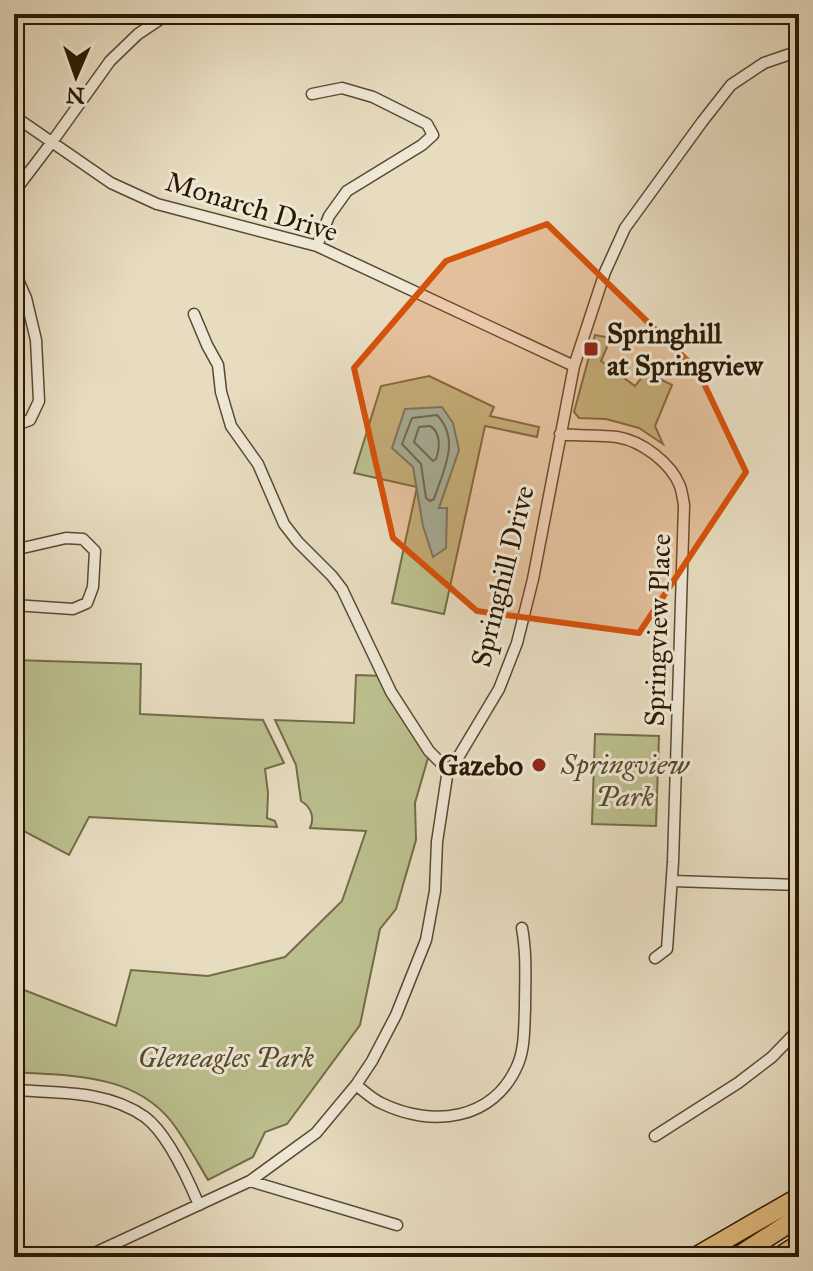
<svg xmlns="http://www.w3.org/2000/svg" width="813" height="1271" viewBox="0 0 813 1271" font-family="'IM FELL Great Primer',serif">
	<rect width="100%" height="100%" fill="#e7dcc0"/>
	<filter id="stains"><feTurbulence type="fractalNoise" baseFrequency=".0025" numOctaves="4"/><feColorMatrix values="0 0 0 0 .2 0 0 0 0 .09 0 0 0 0 .02 0 0 0 .5 -.17"/></filter>
	<radialGradient id="worn" r=".72"><stop offset=".6" stop-color="#630" stop-opacity="0"/><stop offset="1" stop-color="#630" stop-opacity=".3"/></radialGradient>
	<path fill="#bcbf8e" stroke="#736c48" stroke-width="2" d="M595,335L611,338L601,361L635,386L646,372L672,385L655,426L663,444L639,428L606,419L579,418L574,412Z
		M429,376L494,407L490,416L539,427L537,437L485,426L444,614L392,603L417,487L354,473L381,386Z
		M14,660L141,664L140,714L263,720L284,763L265,769L268,793L267,818L275,821L277,827L89,817L69,855L14,826Z
		M356,675L384,676L430,751L415,803L416,840L396,909L380,929L360,1025L287,1124L265,1132L253,1157L208,1180C196,1160 185,1139 171,1121C132,1073 70,1076 14,1072V986L116,1026L131,970L208,976L285,957L342,901L366,831L310,828C315,817 311,807 301,801L296,765L275,720L354,723Z
		M595,734L659,736L656,826L592,824Z"/>
	<path fill="#97bcaf" stroke="#6b7a6a" stroke-width="2" d="M442,407L453,423L459,450L439,508H447L446,548L433,557L423,526L413,467L392,448L405,409Z"/>
	<g fill="none" stroke-linecap="round" stroke-linejoin="round">
		<path stroke="#606a58" stroke-width="2" d="M437,415C461,440 443,471 434,499L430,501L426,498L421,464L402,444L412,418Z
			M430,426C441,432 440,448 436,459L433,461L414,442L419,427Z"/>
		<defs>
			<path id="street" d="M312,94L342,88L373,97L427,124L433,135L422,145L347,191L329,216L317,246
				M14,116L111,183L157,204L317,246L574,366
				M14,192L52,142L110,61L138,34L168,14
				M14,271L26,298L36,340L39,401L30,420L14,426
				M14,306L26,298
				M194,314L207,345L218,365L221,392L231,426L258,464L284,524L298,542L332,576L342,589L391,692L429,751L445,767L447,776
				M560,434C579,436 598,435 617,437C642,441 671,463 680,486C682,492 683,499 684,505L673,862L667,949L655,958
				M14,550L66,538L83,539L95,551L93,587L87,603L73,609L14,605
				M673,881L799,885
				M356,1085C364,1091 372,1099 381,1103C432,1128 494,1121 518,1064C525,1047 524,1027 525,1009C525,981 527,955 522,928
				M14,1090C58,1093 107,1090 145,1117C168,1134 188,1179 199,1205
				M655,1136L738,1083L772,1057L799,1029
				M250,1181L397,1225
				M86,1257L250,1181L316,1133L356,1085L372,1061L396,1015L426,940L435,891L437,842L447,776L499,689L517,643L533,579L574,366L605,272L625,228L702,122L731,85L764,63L799,51"/>
			<path id="highway" d="M695,1257L799,1197
				M737,1257L799,1217
				M779,1257L799,1244"/>
		</defs>
		<use href="#street" stroke="#594932" stroke-width="13"/>
		<use href="#highway" stroke="#2a1802" stroke-width="21"/>
		<use href="#street" stroke="#efe8d6" stroke-width="10"/>
		<use href="#highway" stroke="#e4be80" stroke-width="18"/>
	</g>
	<path fill="#d5520b" fill-opacity="0.2" stroke="#d5520b" stroke-width="6" stroke-linejoin="round" d="M547,224L698,371L746,472L639,633L477,611L393,538L354,368L446,261Z"/>
	<g fill="#8f2418" stroke="#efe8d6" stroke-width="3">
		<rect x="583" y="341" width="16" height="16" rx="4"/>
		<circle cx="539" cy="765" r="8"/>
	</g>
	<g text-anchor="middle" stroke-width="6" stroke-linejoin="round" paint-order="stroke">
		<g font-size="28" fill="#2a1802" stroke="#efe8d6">
			<text transform="translate(252 206) rotate(17)" y="10">Monarch Drive</text>
			<text transform="translate(502 576) rotate(-76)" y="10">Springhill Drive</text>
			<text transform="translate(657 630) rotate(-88)" y="10">Springview Place</text>
		</g>
		<g font-size="28" font-weight="bold" fill="#2a1802" stroke="#efe8d6" text-anchor="start">
			<text x="607" y="343">Springhill<tspan x="607" dy="32">at Springview</tspan></text>
			<text x="523" y="775" text-anchor="end">Gazebo</text>
		</g>
		<g font-size="28" font-style="italic" fill="#564a2c" stroke="#efe8d6">
			<text x="625" y="774">Springview<tspan x="625" dy="32">Park</tspan></text>
			<text x="226" y="1067">Gleneagles Park</text>
		</g>
	</g>
	<rect width="813" height="1271" fill="none" stroke="#e7dcc0" stroke-width="48"/>
	<rect x="16" y="16" width="781" height="1239" fill="none" stroke="#2a1802" stroke-width="4"/>
	<rect x="24" y="24" width="765" height="1223" fill="none" stroke="#2a1802" stroke-width="2"/>
	<g transform="translate(76 76) rotate(182)" stroke="#efe8d6" stroke-width="6" paint-order="stroke">
	<path d="M0-6L14 30L0 20L-14 30Z" fill="#2a1802"/>
	<text y="-12" font-size="22" font-weight="bold" text-anchor="middle" fill="#2a1802">N</text>
	</g>
	<rect width="100%" height="100%" filter="url(#stains)"/>
	<rect width="100%" height="100%" fill="url(#worn)"/>
</svg>
